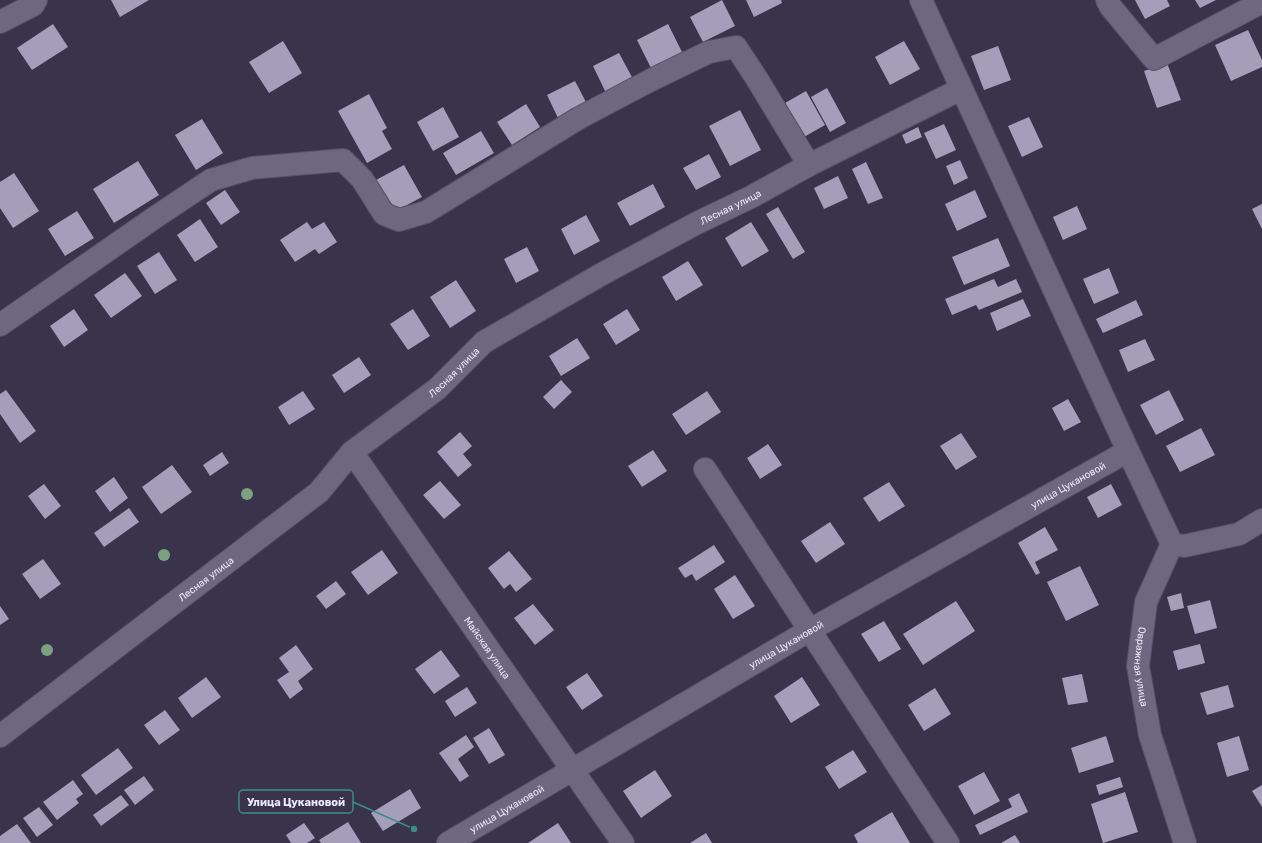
<svg xmlns="http://www.w3.org/2000/svg" width="1262" height="843" viewBox="0 0 1262 843" font-family="Rubik,sans-serif">
	<rect width="100%" height="100%" fill="#39334b"/>
	<path fill="#a49ebb" d="M111,0H149L120,17Z
		M722,0L735,26L703,42L690,17Z
		M746,0H781L782,3L754,17Z
		M1135,0H1167L1170,6L1145,19Z
		M1195,0H1216L1200,8Z
		M53,24L68,47L32,70L17,48Z
		M668,24L682,52L651,68L637,40Z
		M1248,30L1262,60V67L1231,81L1215,45Z
		M283,41L302,73L269,93L249,62Z
		M904,41L920,69L890,85L875,57Z
		M998,46L1011,80L984,90L971,56Z
		M619,53L633,79L606,93L593,66Z
		M1167,63L1181,100L1157,108L1144,71Z
		M575,81L587,104L558,118L547,95Z
		M827,88L846,123L830,132L811,97Z
		M806,91L825,125L804,137L785,103Z
		M369,94L387,128L382,131L392,149L367,163L338,111Z
		M526,104L540,127L512,145L497,122Z
		M443,107L459,137L433,151L417,122Z
		M740,110L761,150L730,166L709,126Z
		M1029,117L1043,147L1022,157L1008,126Z
		M202,119L223,153L196,170L175,135Z
		M944,124L956,150L936,159L924,133Z
		M918,127L922,137L906,144L902,135Z
		M481,131L494,153L456,175L443,153Z
		M709,154L721,177L696,190L683,168Z
		M960,160L968,178L954,185L946,166Z
		M138,161L159,195L114,223L93,189Z
		M866,162L883,198L868,204L852,169Z
		M404,165L422,197L394,212L376,180Z
		M14,173L39,211L13,228L0,208V182Z
		M838,176L848,198L824,209L814,188Z
		M653,184L665,207L630,226L617,203Z
		M225,190L240,212L221,225L206,203Z
		M975,190L987,217L957,231L945,204Z
		M1262,204V229L1252,209Z
		M1077,206L1087,229L1063,240L1053,217Z
		M778,207L805,252L793,259L766,214Z
		M77,211L94,238L65,256L48,229Z
		M586,215L600,241L574,255L561,229Z
		M200,219L218,247L195,262L177,235Z
		M307,222L312,229L324,222L337,242L319,254L315,249L295,262L280,240Z
		M751,222L769,251L742,267L725,238Z
		M998,238L1010,266L964,285L952,257Z
		M527,247L539,271L516,283L504,259Z
		M159,252L177,280L155,294L137,266Z
		M688,261L703,285L676,301L662,277Z
		M1109,268L1119,293L1094,304L1083,279Z
		M125,273L142,296L111,318L94,295Z
		M994,279L998,287L1016,279L1022,292L979,310L976,305L952,315L945,299Z
		M456,280L476,311L450,328L430,297Z
		M1023,299L1031,316L997,331L990,313Z
		M1136,300L1143,315L1103,333L1096,319Z
		M74,309L88,330L64,347L50,326Z
		M413,309L430,336L408,350L390,324Z
		M627,309L640,330L616,345L603,324Z
		M577,338L590,358L561,376L549,356Z
		M1145,339L1155,360L1128,372L1119,350Z
		M359,357L371,375L344,393L332,375Z
		M561,380L572,392L554,409L543,397Z
		M6,390L36,431L20,443L0,414V394Z
		M1169,390L1184,420L1156,435L1140,405Z
		M303,391L315,409L289,425L278,407Z
		M707,391L721,412L686,435L672,414Z
		M1068,399L1081,422L1064,431L1052,408Z
		M1201,428L1215,455L1180,472L1166,446Z
		M460,432L472,446L463,454L472,465L458,477L437,452Z
		M961,433L977,457L956,470L940,446Z
		M768,444L782,465L760,479L747,458Z
		M653,450L667,471L642,487L628,466Z
		M222,452L229,463L210,476L203,465Z
		M172,465L192,492L161,514L142,487Z
		M114,477L128,498L110,512L95,491Z
		M440,481L461,505L444,519L423,495Z
		M889,482L905,506L879,522L863,498Z
		M44,484L61,506L45,519L28,496Z
		M1111,484L1122,505L1098,518L1087,497Z
		M129,508L139,522L104,547L94,533Z
		M830,522L845,544L816,563L801,541Z
		M1045,527L1058,550L1035,562L1040,573L1036,575L1018,543Z
		M714,545L725,562L696,581L692,574L685,578L678,568Z
		M382,550L398,573L368,595L351,572Z
		M509,551L532,579L516,592L510,584L504,589L488,568Z
		M43,559L61,584L40,599L22,574Z
		M1080,566L1099,605L1066,621L1047,582Z
		M735,575L755,606L733,619L714,589Z
		M336,581L346,594L326,609L316,596Z
		M1181,593L1184,608L1171,611L1167,597Z
		M1210,600L1217,628L1195,634L1187,606Z
		M956,601L975,631L923,665L903,634Z
		M533,604L554,630L535,645L514,618Z
		M0,606L9,619L0,625Z
		M884,621L901,649L879,662L861,634Z
		M1200,644L1205,663L1178,670L1173,651Z
		M296,645L313,669L298,681L303,689L290,699L277,680L289,672L279,658Z
		M441,650L460,676L434,694L415,669Z
		M587,673L603,696L582,710L566,687Z
		M1082,674L1088,702L1068,705L1062,678Z
		M206,677L221,697L192,718L178,698Z
		M802,677L820,705L791,723L774,696Z
		M1228,685L1234,707L1207,715L1200,693Z
		M467,687L477,703L455,717L445,701Z
		M935,688L951,714L924,731L908,705Z
		M165,710L180,730L159,745L144,725Z
		M489,728L505,755L489,764L473,738Z
		M466,735L474,747L458,759L469,776L460,782L439,753Z
		M1106,736L1114,762L1079,773L1071,748Z
		M1239,736L1249,770L1227,777L1217,743Z
		M118,748L133,768L96,795L81,775Z
		M853,750L867,772L839,789L825,767Z
		M655,770L672,796L641,818L623,791Z
		M984,772L1000,801L974,815L958,786Z
		M144,776L154,790L135,805L124,790Z
		M1120,777L1123,787L1099,795L1096,785Z
		M73,780L83,794L76,799L79,803L57,820L43,802Z
		M1262,785V807L1252,791Z
		M410,789L421,808L383,831L371,813Z
		M1125,792L1138,832L1103,843L1091,804Z
		M1019,793L1028,812L980,835L975,825L1012,807L1008,799Z
		M121,795L129,805L101,826L93,815Z
		M39,807L53,825L37,837L23,818Z
		M892,812L910,843H858L854,835Z
		M348,822L361,843H321L319,840Z
		M304,823L315,838L307,843H291L286,835Z
		M558,823L571,843H528Z
		M17,824L31,843H0V836Z
		M706,833L712,843H690Z
		M1015,835L1020,843H1001Z"/>
	<g fill="none" stroke-linecap="round" stroke-linejoin="round">
		<defs>
			<g id="minor">
				<path id="s1" d="M921,0L1128,451L1172,544L1146,602L1138,666L1150,735L1185,843"/>
				<path d="M1107,0L1110,6L1154,59L1262,2"/>
				<path d="M0,22L33,5L36,0"/>
				<path d="M0,325L157,216L211,180L252,168L343,160L362,179L384,214L399,220L426,212L579,118L651,80L709,52L736,47L757,79L809,165"/>
				<path id="s2" d="M352,452L623,843"/>
				<path d="M705,469L948,843"/>
				<path d="M1172,544L1184,546L1239,534L1262,520"/>
				<path id="s3" d="M0,736L319,492L352,452L437,389L484,342L602,274L697,223L751,197L809,165L961,89"/>
				<path id="s4" d="M448,843L810,630L1128,451"/>
			</g>
		</defs>
		<use href="#minor" stroke="#555165" stroke-width="24"/>
		<use href="#minor" stroke="#6d6782" stroke-width="22"/>
	</g>
	<g fill="#7da081">
		<circle cx="247" cy="494" r="6"/>
		<circle cx="164" cy="555" r="6"/>
		<circle cx="47" cy="650" r="6"/>
	</g>
	<g text-anchor="middle" stroke-width="4" stroke-linejoin="round" paint-order="stroke">
		<g font-size="10" fill="#ece9f9" stroke="#39334b">
			<text dy="4" stroke="none"><textPath href="#s3" startOffset="907">Лесная улица</textPath></text>
			<text dy="4" stroke="none"><textPath href="#s3" startOffset="583">Лесная улица</textPath></text>
			<text dy="4" stroke="none"><textPath href="#s4" startOffset="716">улица Цукановой</textPath></text>
			<text dy="4" stroke="none"><textPath href="#s3" startOffset="259">Лесная улица</textPath></text>
			<text dy="4" stroke="none"><textPath href="#s4" startOffset="392">улица Цукановой</textPath></text>
			<text dy="4" stroke="none"><textPath href="#s2" startOffset="238">Майская улица</textPath></text>
			<text dy="4" stroke="none"><textPath href="#s1" startOffset="728">Овражная улица</textPath></text>
			<text dy="4" stroke="none"><textPath href="#s4" startOffset="68">улица Цукановой</textPath></text>
		</g>
	</g>
	<path fill="none" stroke="#3b8d8a" stroke-width="1.5" d="M414 829L353 802"/>
	<circle fill="#3b8d8a" stroke="#39334b" stroke-width="1.5" cx="414" cy="829" r="4"/>
	<rect fill="#39334b" stroke="#3b8d8a" stroke-width="1.5" x="239" y="790" width="114" height="23" rx="4"/>
	<g font-size="11" text-anchor="middle" font-weight="bold" fill="#ece9f9">
		<text x="296" y="806">Улица Цукановой</text>
	</g>
</svg>
